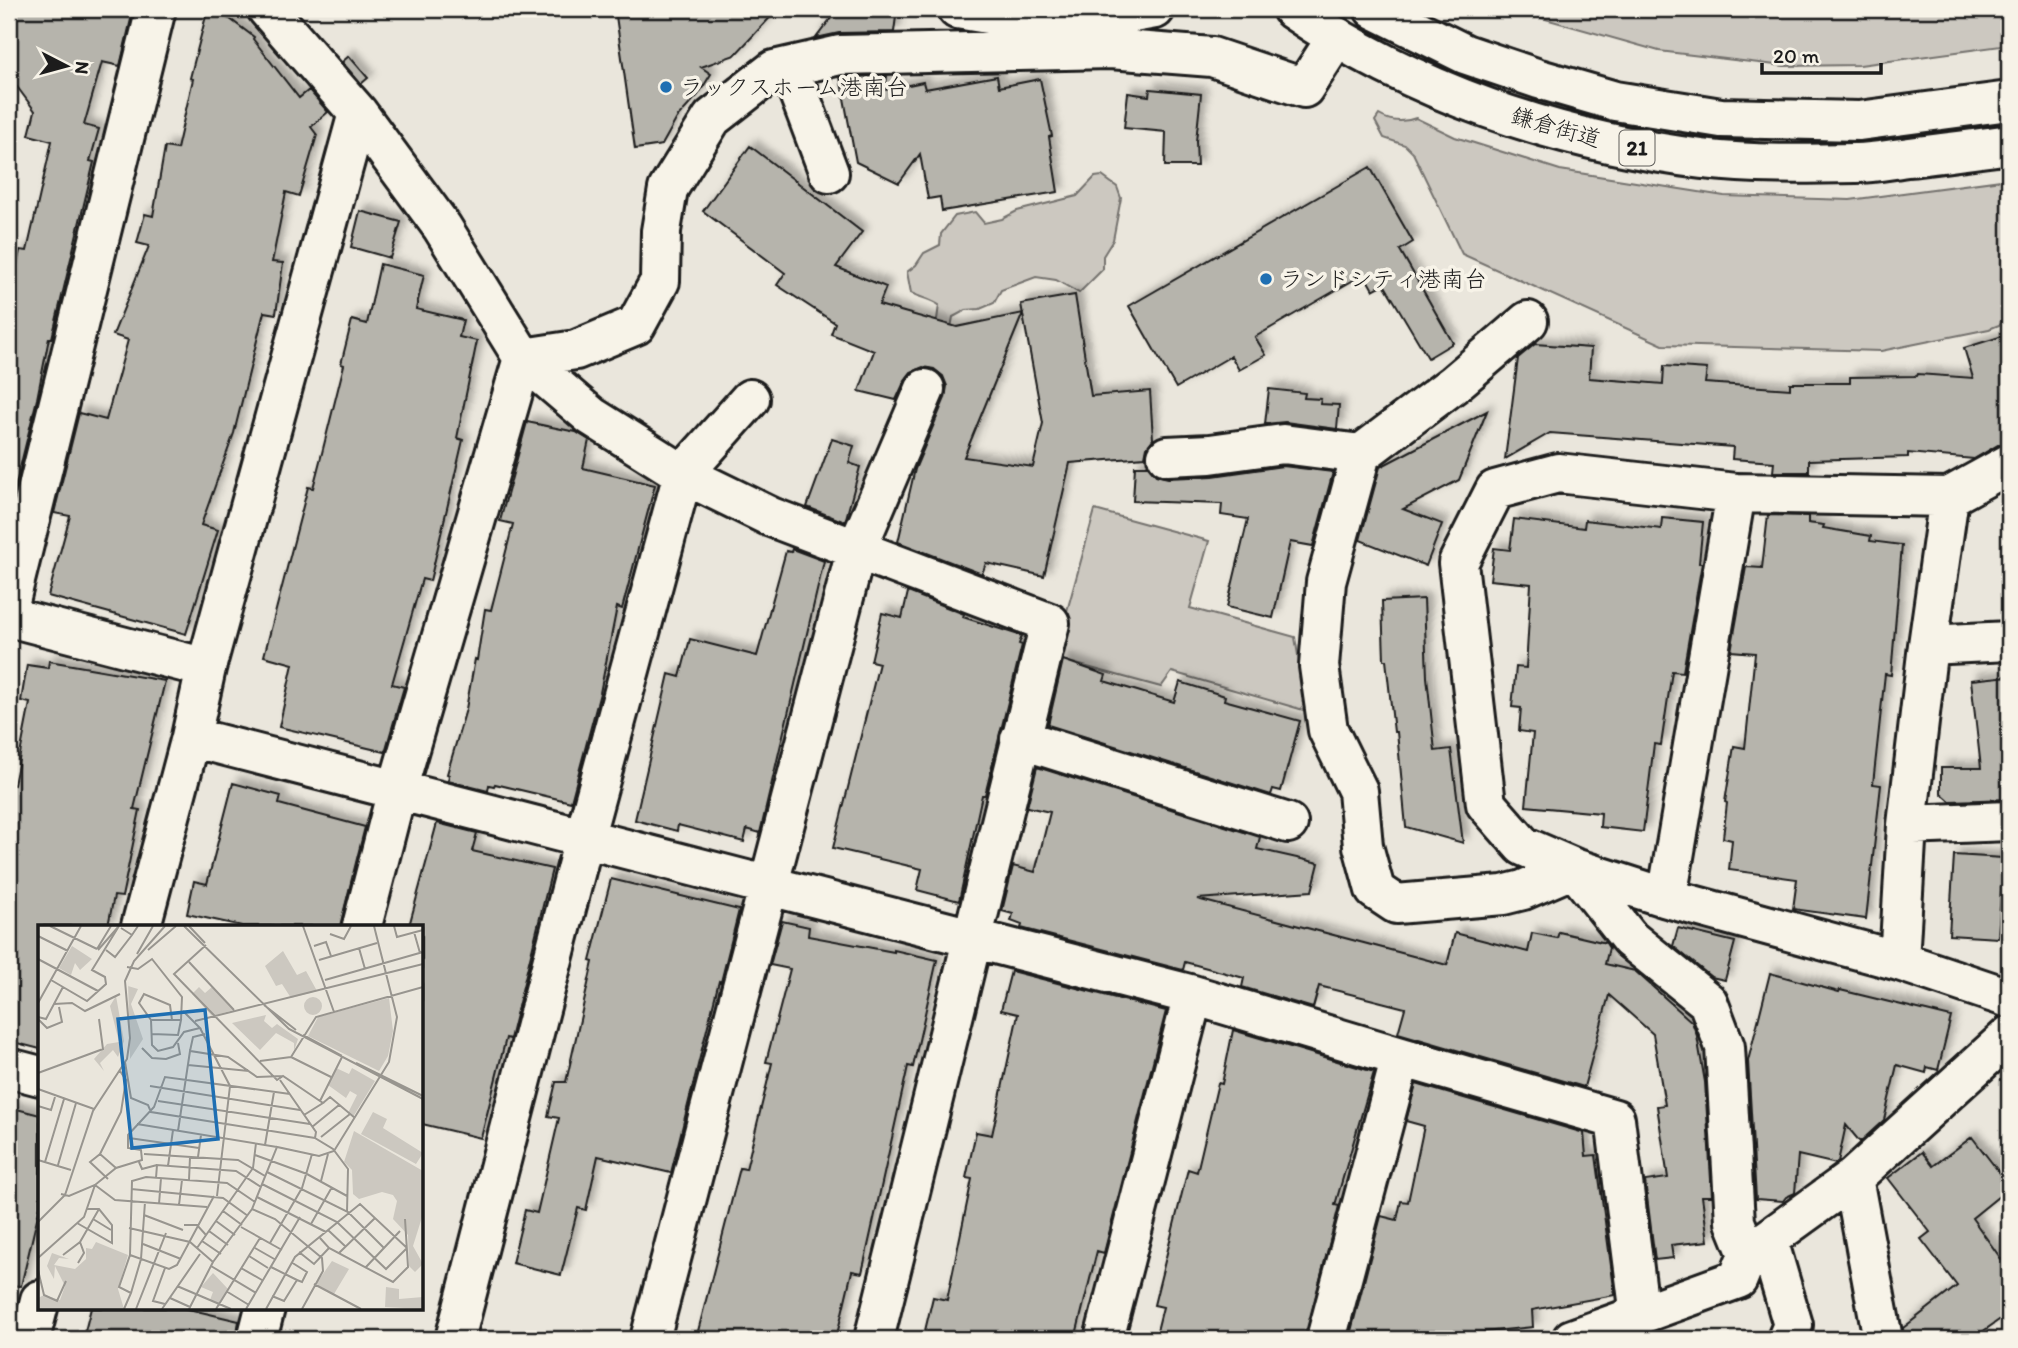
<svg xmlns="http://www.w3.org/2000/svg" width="2018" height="1348" viewBox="0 0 2018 1348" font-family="Itim,'Klee One',sans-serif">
	<defs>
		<filter id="shadow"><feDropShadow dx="6" dy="-6" stdDeviation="3.5" flood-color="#0004"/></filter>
	</defs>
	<rect width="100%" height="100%" fill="#eae6dc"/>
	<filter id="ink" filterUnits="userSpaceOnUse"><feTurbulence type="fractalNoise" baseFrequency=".0143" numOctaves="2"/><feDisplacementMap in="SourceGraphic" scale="14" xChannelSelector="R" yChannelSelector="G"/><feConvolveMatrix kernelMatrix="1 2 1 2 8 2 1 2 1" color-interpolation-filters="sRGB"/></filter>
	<g filter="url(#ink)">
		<path fill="#ccc8c0" stroke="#74726e" stroke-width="2" d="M1510,9H2009V45L1860,65L1784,66L1659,51Z
			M1379,115C1391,122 1403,123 1416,118L1455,137L1560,170L1724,196L1850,200L2009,179V321L1989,329L1881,351L1663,345L1462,254L1413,153L1405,145L1384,138L1375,121Z
			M1102,176L1117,187L1121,198L1113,240L1103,256V269L1079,293L1056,280L1036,277L1001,290L994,303L980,309L966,310L953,317L950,333L936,327L939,305C930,299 921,298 911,293L907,272L916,265L924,253L940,245L941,234L955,216L975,212L984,223L1002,219L1017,211L1077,196L1095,177Z
			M1095,510L1209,541L1190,608L1295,637L1307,711L1172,672L1161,687L1054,658Z"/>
		<path fill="#b6b4ac" stroke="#1c1c1c" stroke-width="2" filter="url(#shadow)" d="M17,9H105L132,15L120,66L102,62L84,125L99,129L90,161L94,162L52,338H49L37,399L11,504H9V307L20,250L27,251L52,141L29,135L35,111L9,76V21Z
			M615,9H778L735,55L701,67L711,74L698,95L677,118L662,145L635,149Z
			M838,9H897L894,32L839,33L816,38Z
			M207,12L230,19L254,37L253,39L299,98L309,90L328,112L311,127L317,135L299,196L286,192L272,262L283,263L276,314L264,312L234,433L201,525L218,530L186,634L48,596L70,516L54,513L79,413L106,420L128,340L113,335L149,246L137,243L145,214L153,216L165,147L177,149L193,79L190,78Z
			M349,56L368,78L361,84L342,62Z
			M887,76L885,90L923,82L925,89L997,76L999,87L1040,79L1052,136L1049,137L1058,192L942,211L940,197L928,199L920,154L899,183L856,162L840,77Z
			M1150,89L1201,94L1196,141L1197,166H1165L1166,132L1124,128L1128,93L1149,96Z
			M750,146L862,232L836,267L886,287L879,305L957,327L1023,313L964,457L1033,467L1043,423L1021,304L1075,295L1091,396L1150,391L1153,439L1147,447L1145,457L1070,463L1044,576L986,563L982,574L898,542L915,469L945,398L947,386L943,376L934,369L923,367L911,372L905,380L896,400L859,391L874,351L831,334L835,323L777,285L785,273L703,211Z
			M1370,167L1413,242L1400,250L1453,343L1428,358L1384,284L1373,290L1364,274L1255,337L1266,355L1239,370L1231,356L1176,388L1129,306Z
			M360,211L401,222L390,258L351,247Z
			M380,264L424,275L416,309L463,320L459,337L477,341L457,438L463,440L430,581L422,579L392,684L404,687L385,752L279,727L293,664L264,656L308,487L313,488L322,453L344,365L341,364L352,320L367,324Z
			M2009,334V442L1998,445L1974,459L1908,453V457L1809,460V472H1773L1774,462L1732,459L1733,447L1550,433L1505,459L1518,358L1535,344L1591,348L1589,378L1663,384L1664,366L1707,369L1705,383L1790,389V383H1850V377L1917,376L1918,374L1973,378L1964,348Z
			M1269,389L1305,393L1304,398L1321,399L1320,404L1339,405L1337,429L1285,422L1265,424Z
			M1487,411L1459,480L1403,509L1442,524L1426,566L1360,540L1380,467Z
			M527,422L576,432L589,440L583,468L655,485L622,609L617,607L600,693L571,802L495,784L494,786L489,785L488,791L448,781L449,775L447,774L466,709L475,659L477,660L485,609L491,610L513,524L500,521Z
			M832,439L854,446L849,463L860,467L845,522L807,507Z
			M1135,466H1148L1156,475L1168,478L1213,476L1283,466L1333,472L1313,546L1290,542L1273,618L1227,607L1248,519L1221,515L1222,504L1133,501Z
			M1768,515L1808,516V523L1824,525L1823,528L1871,536L1870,541L1902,545L1891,675L1885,674L1873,784L1881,785L1866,919L1793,909L1797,879L1729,870L1732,840L1723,838L1727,803L1725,802L1734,746L1745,748L1755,653L1731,651L1746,567L1762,568Z
			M1662,518L1703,522L1699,563H1702L1683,672L1672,671L1661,745L1654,744L1643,832L1600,827L1601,813L1526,806L1533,733L1519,731L1521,708L1512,707L1516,667L1526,668L1531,584L1490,580L1494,548L1510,550L1514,519L1584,528L1585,520L1661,529Z
			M792,549L824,561L760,833L747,829L744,842L678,825L677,831L635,820L669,674L680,677L690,639L757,656L786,551L791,552Z
			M908,592L964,614L963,617L1022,636L1019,644L1022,645L985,795H982L959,901L917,890L922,869L833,848L879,663L871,661L882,613L902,618Z
			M1424,599L1427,677L1435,751L1451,749L1463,843L1406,827L1397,732H1394L1386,660H1384L1382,601Z
			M1063,660L1106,675L1104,681L1174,702L1180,682L1225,696L1224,700L1300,721L1281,791L1273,789L1271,795L1048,725Z
			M49,661L165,681L134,809L140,810L122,897L114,896L108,926H40V1049L9,1041V784L14,785L30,703L21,701L27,665L48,668Z
			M2009,676V799L1950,801L1941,793V768H1981L1971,680Z
			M1037,767L1260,837L1257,849L1319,863L1312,891L1197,899L1447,965L1455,933L1528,952L1532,933L1557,938L1559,932L1606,943L1609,948L1605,964L1635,971L1692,1022L1697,1036L1705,1082L1712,1196H1702L1708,1241L1671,1245L1673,1258L1655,1260L1645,1181L1668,1178L1657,1106L1665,1105L1653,1034L1609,995L1584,1087L1398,1033L1405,1008L1319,986L1313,1008L1242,987L1244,978L1185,962L1183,970L1021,928L1022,925L1011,921L1013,914L1002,911L1013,866L1035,872L1050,812L1027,807Z
			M233,783L281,796L279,804L365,827L340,926H242L187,914L194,881L207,884Z
			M437,823L477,833L472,851L552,869L510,1039L506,1038L481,1138L422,1124V926H409Z
			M1954,855L2003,858L1998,938L1949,935Z
			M611,879L739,910L721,982L719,981L671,1173L598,1156L586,1210L578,1208L561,1275L512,1263L525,1210L537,1213L559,1118L548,1116L556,1082H566L593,962L590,961Z
			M782,921L809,927L808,936L894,952V950L937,960L913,1067L908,1066L862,1273L852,1271L836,1339H696L740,1168L746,1169L772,1063L766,1062L790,969L770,965Z
			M1678,928L1735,942L1725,980L1711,977L1673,946Z
			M1011,971L1166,1011L1104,1253L1097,1251L1075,1339H923L933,1297L947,1300L972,1179L966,1178L976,1132L992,1135L1018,1014L1001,1010Z
			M1770,973L1839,992L1840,990L1951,1017L1938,1070L1927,1067L1926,1073L1897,1065L1884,1120L1860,1142L1846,1125L1838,1162L1836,1164L1798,1155L1795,1193L1786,1197L1783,1201L1756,1199L1748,1061Z
			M1233,1030L1374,1072L1335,1205L1339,1206L1305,1339H1155L1163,1307L1154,1305L1188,1169L1197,1172L1218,1083L1222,1084Z
			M1416,1084L1584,1133L1586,1156L1596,1155L1615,1295L1532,1310L1533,1327L1475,1333L1476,1339H1349L1381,1216L1397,1220L1401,1201L1408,1202L1424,1126L1406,1121Z
			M9,1107L40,1115V1206L21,1286L9,1285Z
			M1972,1137L2009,1185V1188L1972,1218L2009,1270V1313L1972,1339H1904L1903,1328L1957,1286L1921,1239L1930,1232L1888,1178L1922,1152L1933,1166Z
			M91,1308H184L239,1321L236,1339H83Z"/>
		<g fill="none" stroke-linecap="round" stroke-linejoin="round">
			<defs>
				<path id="minor" d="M267,9L358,113L442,227L523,358L591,416L683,474L771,517L1050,623L874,1339
					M957,9L1061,26L1155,9
					M789,67L829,173
					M1528,321L1454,384L1361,454L1326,582L1319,666L1328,730L1358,791L1363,846L1375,890L1396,904L1503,895L1523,890L1574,868L1667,898
					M523,358L576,350L636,325L660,281L661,231L668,189L712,118L774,70L840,55L1110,49L1212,57L1304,88L1337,37
					M1167,456L1210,454L1283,444L1361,454
					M1736,493L1667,898L1899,961L1907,825L1928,645L1949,497L1736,493L1558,473L1495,490L1458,563L1486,804L1523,846L1574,868L1630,939L1708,1002L1725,1047L1735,1222L1748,1254L1853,1178L2009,1036
					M1949,497L2009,464
					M9,605L156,9
					M9,617L206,668
					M1928,645L2009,641
					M191,737L1193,995L1401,1057L1326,1339
					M1020,739L1288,823
					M1907,825L2009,821
					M141,926L191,737L206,668L358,113
					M362,926L397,790L523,358
					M1899,961L2009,998
					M1401,1057L1615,1119L1640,1316
					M9,1068L40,1076
					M1853,1178L1883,1339
					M1768,1240L1793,1325L1787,1339
					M30,1339L40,1300
					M257,1339L265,1308
					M455,1339L584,839L683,474L750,399
					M650,1339L856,551L925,389
					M1104,1339L1193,995
					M1572,1339L1738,1279L1748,1254"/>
				<path id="major" d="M1292,9C1413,92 1558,141 1702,159C1753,165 1806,164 1856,163C1874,163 1892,159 1909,157C1942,153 1976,149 2009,144
					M1374,9L1465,54L1539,79L1615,101L1721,118L1859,121L2009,101"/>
			</defs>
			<use href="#minor" stroke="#1c1c1c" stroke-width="44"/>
			<use href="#major" stroke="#1c1c1c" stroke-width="44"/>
			<use href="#minor" stroke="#f7f3e8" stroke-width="38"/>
			<use href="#major" stroke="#f7f3e8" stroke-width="38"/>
		</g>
	</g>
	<g fill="#1f6fb2" stroke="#f7f3e8" stroke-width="2.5">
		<circle cx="666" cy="87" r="7"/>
		<circle cx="1266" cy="279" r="7"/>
	</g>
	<g text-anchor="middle" stroke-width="7" stroke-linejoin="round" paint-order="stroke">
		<rect fill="#f7f3e8" stroke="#5e5c59" stroke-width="2" x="1619.5" y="130.5" width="35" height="35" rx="5"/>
		<g font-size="21" font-weight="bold" fill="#1c1c1c">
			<text x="1637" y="155">21</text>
		</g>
		<g font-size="23" fill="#1c1c1c" stroke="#f7f3e8" text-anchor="start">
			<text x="680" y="95">ラックスホーム港南台</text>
			<text x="1280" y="287">ランドシティ港南台</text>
		</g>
		<g font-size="23" fill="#1c1c1c" stroke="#f7f3e8">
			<text transform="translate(1556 127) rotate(16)" y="8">鎌倉街道</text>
		</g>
	</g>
	<g transform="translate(38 925)">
		<rect width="385" height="385" fill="#eae6dc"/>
		<path d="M34,21L54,34L42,45L37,38L33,50L21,43ZM245,26L259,50L268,46L279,66L253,73L244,59L238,61L227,41ZM90,56V61L100,64L93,79L105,114L92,134ZM161,62L167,68L174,62L196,85L174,91L154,69ZM78,71L86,116L80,132L75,125L62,138L66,146L56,134L69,119L81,117L72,81ZM266 81a9 9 0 1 1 18 0a9 9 0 1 1-18 0ZM351,73L355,106L350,131L341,146L270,111L280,92ZM228,90L226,96L234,103L239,99L260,114L256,126V118L238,108L222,125L194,98ZM298,143L311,149L314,143L337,156L315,192L310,188L319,170L312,166L308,173L290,160ZM335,187L349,194L345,203L385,228L378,239L323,209ZM316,206L385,246V289L375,321L385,339L377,347L371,341L370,310L355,294L359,276L355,270L344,267L321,274L315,269L314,245L306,237ZM58,317L90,330L80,364L86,384H0V373L6,370L22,375L27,361L17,341L16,354L9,341L14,328L31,334L21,333L16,340L37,344L48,334V323L54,324ZM294,336L311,344L296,369L278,359ZM175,348L190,364L181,379L172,375L175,367L163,362ZM348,362L361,364V374L385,372V384L347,382Z" fill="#ccc8c0"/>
		<path fill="none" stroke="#98958f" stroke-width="2" d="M12,1L59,24M146,1L251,104L385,174M151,1L167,18M265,1L296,87M356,1L359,12L385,5M83,3L94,10L100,1M376,7L382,28M292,9L306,14L313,1M0,11L30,26M168,20L136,49L239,155L245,151L282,176M276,21L288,17L293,31M321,23L327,44M59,24L73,1M60,25L81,1M68,25L77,32L94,10M110,25L138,1M99,29L115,1M0,34L60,66M281,35L339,18M151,37L196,85M89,42L100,44L114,34L144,72L143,95M13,55L49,76L68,59L67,52L54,45L81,1M287,55L385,27M0,78L43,1M16,79L34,78L47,86L82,69M226,80L258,105M0,92L8,94L25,62M0,94L9,103L24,97L21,82M113,95L101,78L106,69L132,80L134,95M157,96L385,39M162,103L192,161L179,271M114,109L140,110L143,95H113L114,120L120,126L135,122L146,107L162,103L145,86M265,110L304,131M104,123L114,133L128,134L142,129L140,118M152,126L155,112L167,109M222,136L253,132M87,137L93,173L110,180L113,187L277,213M318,138L385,171M150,140L211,146M0,148L65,124L61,94M293,152L253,132L278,92L385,62M242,155L278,207L277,213L295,224L310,244L309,287M112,161L262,185M0,164L56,184M120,176L272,199M285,178L292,172L317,193M0,181L13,185L17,172M266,190L285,178L282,176L304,132M99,199L239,222M274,202L301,180M140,206L152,126L190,132L219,152L245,151M283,212L312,189M91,213L161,223M227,220L236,167M62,229L78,243M106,229L200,235L227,251M217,230L269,249L309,271M160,232L163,210M0,235L33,245M7,237L26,174M101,237L104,244L119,240M20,240L38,178M130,241L135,205M229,247L310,287L346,323M118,253L119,240L198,246L223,262M70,254L52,237L62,229L83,187L88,155L82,146M151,255L152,232M283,256L290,229M224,259L299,297L348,344L369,323M57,260L77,275L169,282M93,264L185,273L210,291M23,269L31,271L57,260L78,243L104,235L103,225L90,223V210L116,182L127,152L252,169M219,272L288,307M121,279L123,253M141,280L144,255M214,284L237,294L284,333L285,346L264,384M185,286L204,300M106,290L145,305M55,294L73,305M178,296L197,310M0,297L27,270L55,186L89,134L92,113L87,56L96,36L127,1M39,298L74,318V300L61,284H49M273,299L294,262M146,300H159L168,310M203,302L244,325M91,303L152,317L175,337M290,305L308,322M171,306L190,320M282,313L291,323L355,357L370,342L367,294M164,316L183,329M232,318L264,263L274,229M105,319L143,334M159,323L215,243L218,218M217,323L238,335M261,327L276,339L291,323M301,328L337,293M25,330L42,317L61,284M92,330L131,344L139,340L176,271M211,331L230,343M0,333L46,292L57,260M253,337L269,347L264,357L259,355M40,338L46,328L42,317M173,341L218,368M233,342L259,355L246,376L234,371M328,342L362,306M127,343L115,376L127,379M203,343L224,355M0,345L6,370L19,376L28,356M276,359L323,384M139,361L193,384M188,366L211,380M93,368L103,334L107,277M132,373L152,382M86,384L93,368L81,362L92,330L94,256L108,252L189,258L217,277M98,384L128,308M124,384L162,329M151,384L175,337L214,284L239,222L281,231L296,226L351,137L359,92L336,1M178,384L222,313M208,384L262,292M228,384L257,332L322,279L369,323"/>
		<path fill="#1f6fb2" fill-opacity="0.15" stroke="#1f6fb2" stroke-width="3.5" d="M167,85L180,214L94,223L80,94Z"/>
		<rect width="385" height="385" fill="none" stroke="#1c1c1c" stroke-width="3.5"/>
	</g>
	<rect width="2018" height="1348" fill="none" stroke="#f7f3e8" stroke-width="35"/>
	<rect x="18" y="18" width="1983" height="1313" fill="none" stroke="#1c1c1c" stroke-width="2.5" filter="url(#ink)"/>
	<g transform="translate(66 66) rotate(96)" stroke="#f7f3e8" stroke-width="5" paint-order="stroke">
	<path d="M0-5L12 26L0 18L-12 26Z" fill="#1c1c1c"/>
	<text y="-10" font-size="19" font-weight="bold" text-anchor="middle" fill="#1c1c1c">N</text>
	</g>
	<path d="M1762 63v10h119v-10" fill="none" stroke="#1c1c1c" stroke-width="3.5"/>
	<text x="1773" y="63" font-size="21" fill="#1c1c1c" stroke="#f7f3e8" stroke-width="5" paint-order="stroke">20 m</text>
</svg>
